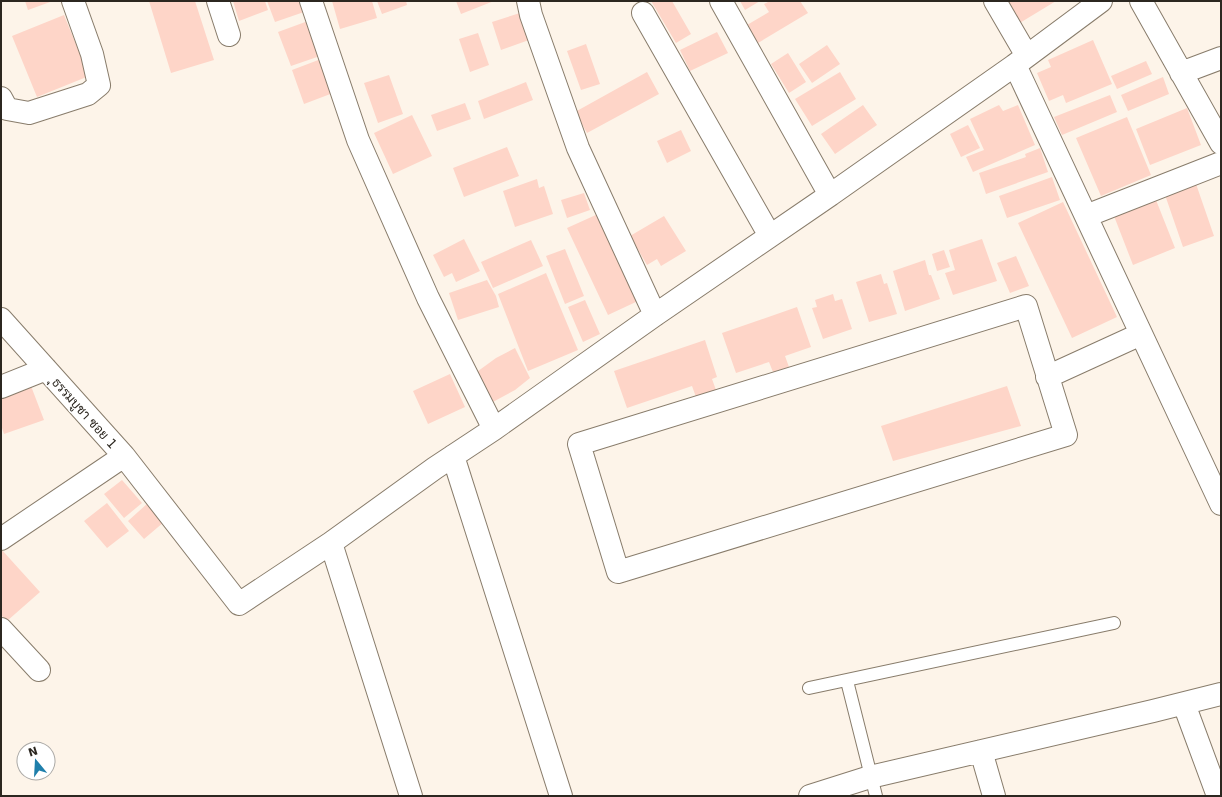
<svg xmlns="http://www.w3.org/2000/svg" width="1222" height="797" viewBox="0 0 1222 797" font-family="'DejaVu Sans',Sarabun,sans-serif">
	<rect width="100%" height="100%" fill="#fdf4e9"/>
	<path fill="#fed5c8" d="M25,1H53L28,10Z
		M149,1H195L214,60L171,73Z
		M233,1H265L268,10L239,21Z
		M267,1H301L304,12L275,22Z
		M332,1H372L377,18L340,29Z
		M377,1H406L407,5L382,14Z
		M456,1H494L461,14Z
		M651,1H672L691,34L676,43Z
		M740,1H760L745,10Z
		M770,1H800L808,13L758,43L747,25L769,12L764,4Z
		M997,1H1056L1013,27Z
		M520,13L529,40L501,50L492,22Z
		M64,15L89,76L37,97L12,36Z
		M308,21L320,56L291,66L278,32Z
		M717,32L728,53L690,71L680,50Z
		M478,33L489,65L470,72L459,39Z
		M1093,40L1112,84L1066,103L1063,95L1049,101L1037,73L1051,67L1048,60Z
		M586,44L600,84L581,90L567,51Z
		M827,45L840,64L812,83L799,64Z
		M788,53L806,82L789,93L771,64Z
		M321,59L333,93L304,104L292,70Z
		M1146,61L1152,74L1117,89L1111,76Z
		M647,72L659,94L587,133L575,112Z
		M840,72L856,99L812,126L795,99Z
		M389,75L403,114L378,123L364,83Z
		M1163,77L1169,94L1128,111L1121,95Z
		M526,82L533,100L484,119L478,101Z
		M1110,95L1117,112L1062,135L1054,117Z
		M465,103L471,119L437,131L431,115Z
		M863,105L877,125L835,154L821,134Z
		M999,105L1003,111L1018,105L1035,145L973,172L966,157L984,150L970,119Z
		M1187,108L1201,145L1150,165L1136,129Z
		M412,115L432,156L393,174L374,133Z
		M1127,117L1151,175L1101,196L1076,138Z
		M968,125L980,148L961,157L950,134Z
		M681,130L691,151L667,163L657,141Z
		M507,147L519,176L464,197L453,168Z
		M1040,148L1048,172L986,194L979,173L1026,157L1025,154Z
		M1052,177L1060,200L1007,218L999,196Z
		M537,179L539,188L544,186L553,214L515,227L503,191Z
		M1195,181L1214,236L1183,247L1164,192Z
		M584,193L590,210L567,218L561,200Z
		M1156,200L1175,248L1133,265L1114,216Z
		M1063,202L1117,317L1072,338L1018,223Z
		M598,214L638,301L608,315L567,228Z
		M664,216L686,251L661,266L657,259L647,265L630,236Z
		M464,239L480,271L456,282L452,273L444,277L433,255Z
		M982,239L997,281L953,295L945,273L955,270L949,250Z
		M531,240L543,266L493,288L481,262Z
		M565,249L584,296L565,304L546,256Z
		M944,250L950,267L937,271L932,254Z
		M1016,256L1029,286L1010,293L997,263Z
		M925,260L929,275H931L940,299L905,311L893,271Z
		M546,273L578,350L528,371L498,294Z
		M881,274L884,284L887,283L897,314L869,322L856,282Z
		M487,280L496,296L499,307L458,320L449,293Z
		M833,294L835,301L842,299L852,329L823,339L812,308L817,307L815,300Z
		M585,300L600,334L583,342L568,307Z
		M797,307L811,347L785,356L789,367L773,372L769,362L736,373L722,333Z
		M705,340L717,377L712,379L716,390L696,397L692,386L627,408L614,371Z
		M515,348L530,378L515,390L491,403L474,374L496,358Z
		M450,374L465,407L428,424L413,391Z
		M31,386L44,420L4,434L1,425V397Z
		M1007,386L1021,426L893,461L881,426Z
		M122,480L142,503L124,518L104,494Z
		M107,503L129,531L107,548L84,521Z
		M148,503L164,522L144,539L128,521Z
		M1,549L40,592L7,621L1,615Z"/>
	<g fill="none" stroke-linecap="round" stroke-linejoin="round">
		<defs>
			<path id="lane" d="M847,681L876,796
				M809,688L1114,623"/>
			<path id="street" d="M218,1L229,35
				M311,1L358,140L428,298L494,429
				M528,1L531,15L578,148L655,315
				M721,1L830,195L1015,65L1221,504
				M995,1L1027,56
				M1141,1L1221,143
				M643,13L770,236
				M1015,65L1101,1
				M1181,73L1221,58
				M1,98L7,109L29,113L88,94L99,85L92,54L73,1
				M1086,216L1221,163
				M1026,306L1066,435L618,572L579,444Z
				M1,319L124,456
				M1047,377L1141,334
				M1,387L46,369
				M453,456L561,796
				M1,539L124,456L239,604L331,543L435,468L494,429L655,315L830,195
				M331,543L411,796
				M1,629L39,670
				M1184,704L1218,796
				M981,751L994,796
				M810,796L870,777L1153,711L1221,694"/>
		</defs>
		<use href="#lane" stroke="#887c6b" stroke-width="14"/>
		<use href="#street" stroke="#887c6b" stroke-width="24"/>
		<use href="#lane" stroke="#fff" stroke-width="12"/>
		<use href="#street" stroke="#fff" stroke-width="22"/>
	</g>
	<g text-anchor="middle" stroke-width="3" stroke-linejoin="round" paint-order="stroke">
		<g font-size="13" fill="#2c2720" stroke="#fff">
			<text transform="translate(85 413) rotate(48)" y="5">ุธรรมบูชา ซอย 1</text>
		</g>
	</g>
	<rect width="1222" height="797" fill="none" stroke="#2c2720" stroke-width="4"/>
	<g transform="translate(36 761) rotate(342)"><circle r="19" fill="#ffffff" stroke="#aba9a6"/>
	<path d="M0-3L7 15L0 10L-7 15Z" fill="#1f7fab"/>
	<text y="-6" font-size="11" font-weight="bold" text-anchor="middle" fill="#2c2720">N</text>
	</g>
</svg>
